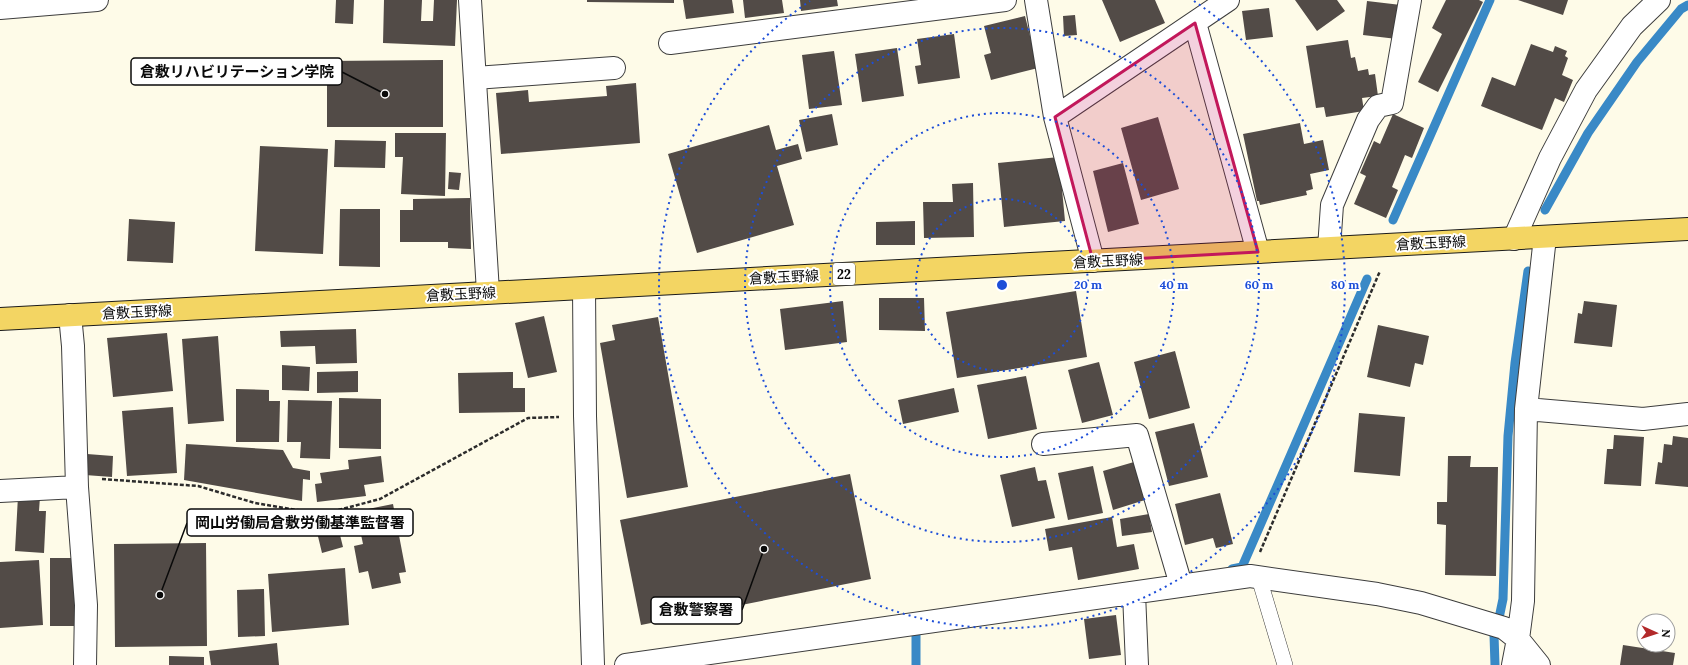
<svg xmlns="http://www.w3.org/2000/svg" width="1688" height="665" viewBox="0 0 1688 665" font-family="Lora,'Noto Sans JP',serif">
	<rect width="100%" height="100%" fill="#fefbe8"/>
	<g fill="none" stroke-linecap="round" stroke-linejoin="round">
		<path stroke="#3989c6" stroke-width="9" d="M1545,210L1588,133L1637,62L1681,9L1688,5
			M1393,220L1490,0
			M1232,569L1242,567L1367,279
			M916,634V665
			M1495,665L1494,635L1499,618L1503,599L1508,436L1515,363L1528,271"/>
	</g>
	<path fill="#524b47" d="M336,0H354L353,24L335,23Z
		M384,0H422L421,21H433L434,0H457L455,46L383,43Z
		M587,0H674V3L587,2Z
		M683,0H732L734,13L686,19Z
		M743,0H782L784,13L745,18Z
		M800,0H837L838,6L801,11Z
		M1102,0H1155L1165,23L1120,42Z
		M1295,0H1337L1345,11L1317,31Z
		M1446,0H1479L1483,2L1438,92L1418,82L1442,34L1432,28Z
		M1518,0H1568L1563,15Z
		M1367,1L1401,5L1397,39L1363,35Z
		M1269,8L1273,37L1246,40L1242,11Z
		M1075,15L1077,35L1064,36L1063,16Z
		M1025,16L1038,68L991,80L984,55L991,53L984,26Z
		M954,34L960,78L918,84L915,66L921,65L917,39Z
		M1348,40L1351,58L1355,57L1358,71L1368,69L1369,75L1375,74L1378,96L1362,98L1364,111L1326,117L1324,107L1316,108L1306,46Z
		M1531,44L1553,52L1555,46L1567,51L1565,56L1568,58L1562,75L1573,80L1564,102L1555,98L1542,130L1481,106L1492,77L1515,86Z
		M897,48L904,96L862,102L855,54Z
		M834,51L842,105L809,109L802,55Z
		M443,60V127H327V61Z
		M636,83L640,143L501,154L496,93L528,90L529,102L607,96L606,86Z
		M832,114L838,145L806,152L799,120Z
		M1393,114L1424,128L1412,158L1405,155L1392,187L1398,190L1386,218L1354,204L1366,176L1360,173L1374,141L1380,144Z
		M1158,117L1179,189L1141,200L1121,128Z
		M1300,123L1304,144L1323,140L1329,170L1310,174L1313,189L1306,191L1307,195L1260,205L1259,201H1257L1243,134Z
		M769,125L776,150L798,144L802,159L777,166L794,225L697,253L668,154Z
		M395,133H446L445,196L401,194L403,157H395Z
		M335,140L386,141L385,168L334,167Z
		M260,146L328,149L323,254L255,251Z
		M1059,157L1065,221L1004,227L998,163Z
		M1123,163L1139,224L1108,232L1093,171Z
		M449,172L461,173L459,190L448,189Z
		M973,183L974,237L924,238L923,202H953L952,184Z
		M470,198L471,249L448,248V242H400V210H413V199Z
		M340,209H380V267L339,266Z
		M129,219L175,222L173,263L127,261Z
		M915,221V245H876V222Z
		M1076,291L1087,357L957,378L946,312Z
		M879,298H924L925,331L879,330Z
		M843,301L847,342L785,350L780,309Z
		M1584,301L1617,305L1612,347L1574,343L1578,313L1582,314Z
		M544,316L557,372L528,378L515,323Z
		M658,317L688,487L627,498L600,343L615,340L612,325Z
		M1378,325L1429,336L1423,365L1415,363L1410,387L1367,377Z
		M356,329L357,363L316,364L315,346L281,347L280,331Z
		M167,333L173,391L113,397L107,338Z
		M218,336L224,421L188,424L182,339Z
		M1175,351L1190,408L1149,419L1134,362Z
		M1099,362L1113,415L1082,423L1068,370Z
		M282,365L310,367L309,391L282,390Z
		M358,371V392L317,393V372Z
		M513,372V388H525V412L459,413L458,373Z
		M1026,376L1037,429L988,439L977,385Z
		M954,388L959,412L903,424L898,400Z
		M236,389L269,390V401H280L279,442H236Z
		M339,398L381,399V449L339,448Z
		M288,400L332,401L330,459L300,458L301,442H287Z
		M173,407L177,473L127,476L122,411Z
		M1359,413L1405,417L1400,476L1354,472Z
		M1194,423L1208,477L1169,486L1155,432Z
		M1614,435L1644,437L1641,486L1604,484L1607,449H1613Z
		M1673,436L1688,438V487L1655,484L1658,462L1662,463L1664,444L1672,445Z
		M186,444L283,450L293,468L310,471V480L303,479L302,501L184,480Z
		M87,454L113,456L112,477L85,475Z
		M381,456L384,482L364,485L366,496L317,502L315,484L322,483L320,473L349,469L348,460Z
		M1448,456H1471L1470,467H1498L1496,576L1445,575L1446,525L1437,524V502H1447Z
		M1134,462L1145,500L1113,510L1103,471Z
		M1093,466L1103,513L1068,520L1058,473Z
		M1035,467L1038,481L1046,480L1055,518L1012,527L1000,475Z
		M850,474L871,579L641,625L620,520Z
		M1220,493L1233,544L1216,548L1213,538L1185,545L1175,504Z
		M18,496L40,497L39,511H46L44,553L15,551Z
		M393,504L406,572L399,573L401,583L372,589L368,571L359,573L354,546L363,544L359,525L370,523L368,509Z
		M349,514L353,528L339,531L343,547L322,553L315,524Z
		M1149,514L1152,532L1122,536L1120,519Z
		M1112,517L1117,547L1134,544L1139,569L1078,580L1072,547L1049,551L1045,529Z
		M206,543L207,646L115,647L114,544Z
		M50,558H75V626H50Z
		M39,560L43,625L0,628V562Z
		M345,568L349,625L272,632L268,574Z
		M264,589L265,636L238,637L237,590Z
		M1116,615L1121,655L1089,659L1084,619Z
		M277,643L279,665H211L209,651Z
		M1623,645L1675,653L1673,665H1620Z
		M169,656L204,657V665H169Z"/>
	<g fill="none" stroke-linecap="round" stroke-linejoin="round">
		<defs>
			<path id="service" d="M1259,578L1285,665"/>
			<path id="minor" d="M470,0L488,292
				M1036,0L1055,117L1093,261
				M0,8L97,0
				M1195,23L1258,252
				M670,43L1005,0
				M475,78L614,68
				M1055,117L1228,0
				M1514,239L1550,158L1586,90L1632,26L1659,0
				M1329,248L1332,205L1368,120L1378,106L1392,103L1410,0
				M584,288L585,416L593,665
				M70,315L73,346L77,487L86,605L85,665
				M1526,409L1643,419L1688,414
				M1043,444L1137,435L1181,585
				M0,491L77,487
				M1134,593L1137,665
				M626,665L1250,576L1377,594L1421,603L1504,628L1518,639L1539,665
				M1513,665L1518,639L1523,601L1526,409L1545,237"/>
			<path id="primary" d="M0,319L1688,229"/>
		</defs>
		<use href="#service" stroke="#3d3d3d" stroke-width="16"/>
		<use href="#minor" stroke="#3d3d3d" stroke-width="24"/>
		<use href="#primary" stroke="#1b1b1b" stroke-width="24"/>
		<path stroke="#2c2c2c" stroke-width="2.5" stroke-dasharray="4 2" stroke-linecap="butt" d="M102,479L198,486L255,503L296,510L331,512L380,499L528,418L559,417
			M1260,552L1380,271"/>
		<use href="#service" stroke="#fff" stroke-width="15"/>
		<use href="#minor" stroke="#fff" stroke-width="22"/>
		<use href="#primary" stroke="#f3d563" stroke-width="22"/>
	</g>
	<path fill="#c2185b" fill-opacity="0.2" stroke="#c2185b" stroke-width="3" stroke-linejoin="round" d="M1195,23L1258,252L1093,261L1055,117Z"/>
	<g fill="none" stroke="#1d4ed8" stroke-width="2" stroke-dasharray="2 4">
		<circle cx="1002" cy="285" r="86"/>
		<circle cx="1002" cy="285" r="172"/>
		<circle cx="1002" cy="285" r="257"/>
		<path d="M1194 1A343 343 0 1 1 810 1"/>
	</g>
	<g text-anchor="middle" stroke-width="4" stroke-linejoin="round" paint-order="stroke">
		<rect fill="#fff" stroke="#545454" stroke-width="1" x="833" y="263" width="22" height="22" rx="3"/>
		<g font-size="13" font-weight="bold" fill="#0a0a0a">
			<text x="844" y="279">22</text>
		</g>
		<g font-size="14" fill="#0a0a0a" stroke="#fff">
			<text transform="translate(1431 243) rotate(-3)" y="5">倉敷玉野線</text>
			<text transform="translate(1108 261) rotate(-3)" y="5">倉敷玉野線</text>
			<text transform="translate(784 277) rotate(-3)" y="5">倉敷玉野線</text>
			<text transform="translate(461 294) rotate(-3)" y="5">倉敷玉野線</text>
			<text transform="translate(137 312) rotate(-3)" y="5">倉敷玉野線</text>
		</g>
	</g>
	<circle cx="1002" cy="285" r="6" fill="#1d4ed8" stroke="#fff" stroke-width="2"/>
	<g font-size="12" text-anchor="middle" font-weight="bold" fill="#1d4ed8" stroke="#fff" stroke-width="4" stroke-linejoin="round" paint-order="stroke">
		<text x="1088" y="289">20 m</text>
		<text x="1174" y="289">40 m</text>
		<text x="1259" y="289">60 m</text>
		<text x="1345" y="289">80 m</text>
	</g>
	<path fill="none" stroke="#0a0a0a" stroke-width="1.5" d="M385 94L342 72M160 595L187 523M764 549L742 610"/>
	<g fill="#0a0a0a" stroke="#fff" stroke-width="1.5">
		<circle cx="385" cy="94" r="4"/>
		<circle cx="160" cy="595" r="4"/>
		<circle cx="764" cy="549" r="4"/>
	</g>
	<g fill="#fff" stroke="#0a0a0a" stroke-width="1.5">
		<rect x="131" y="58" width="211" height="27" rx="4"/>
		<rect x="187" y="509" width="226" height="27" rx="4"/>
		<rect x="651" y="597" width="91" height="27" rx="4"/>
	</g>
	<g font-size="15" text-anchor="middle" font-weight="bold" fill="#0a0a0a">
		<text x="237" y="77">倉敷リハビリテーション学院</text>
		<text x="300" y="528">岡山労働局倉敷労働基準監督署</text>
		<text x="696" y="615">倉敷警察署</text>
	</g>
	<g transform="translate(1656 633) rotate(93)"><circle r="19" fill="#ffffff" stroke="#9d9d9d"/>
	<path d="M0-3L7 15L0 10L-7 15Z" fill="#b2292a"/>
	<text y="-6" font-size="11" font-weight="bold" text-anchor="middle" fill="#0a0a0a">N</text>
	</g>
</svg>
